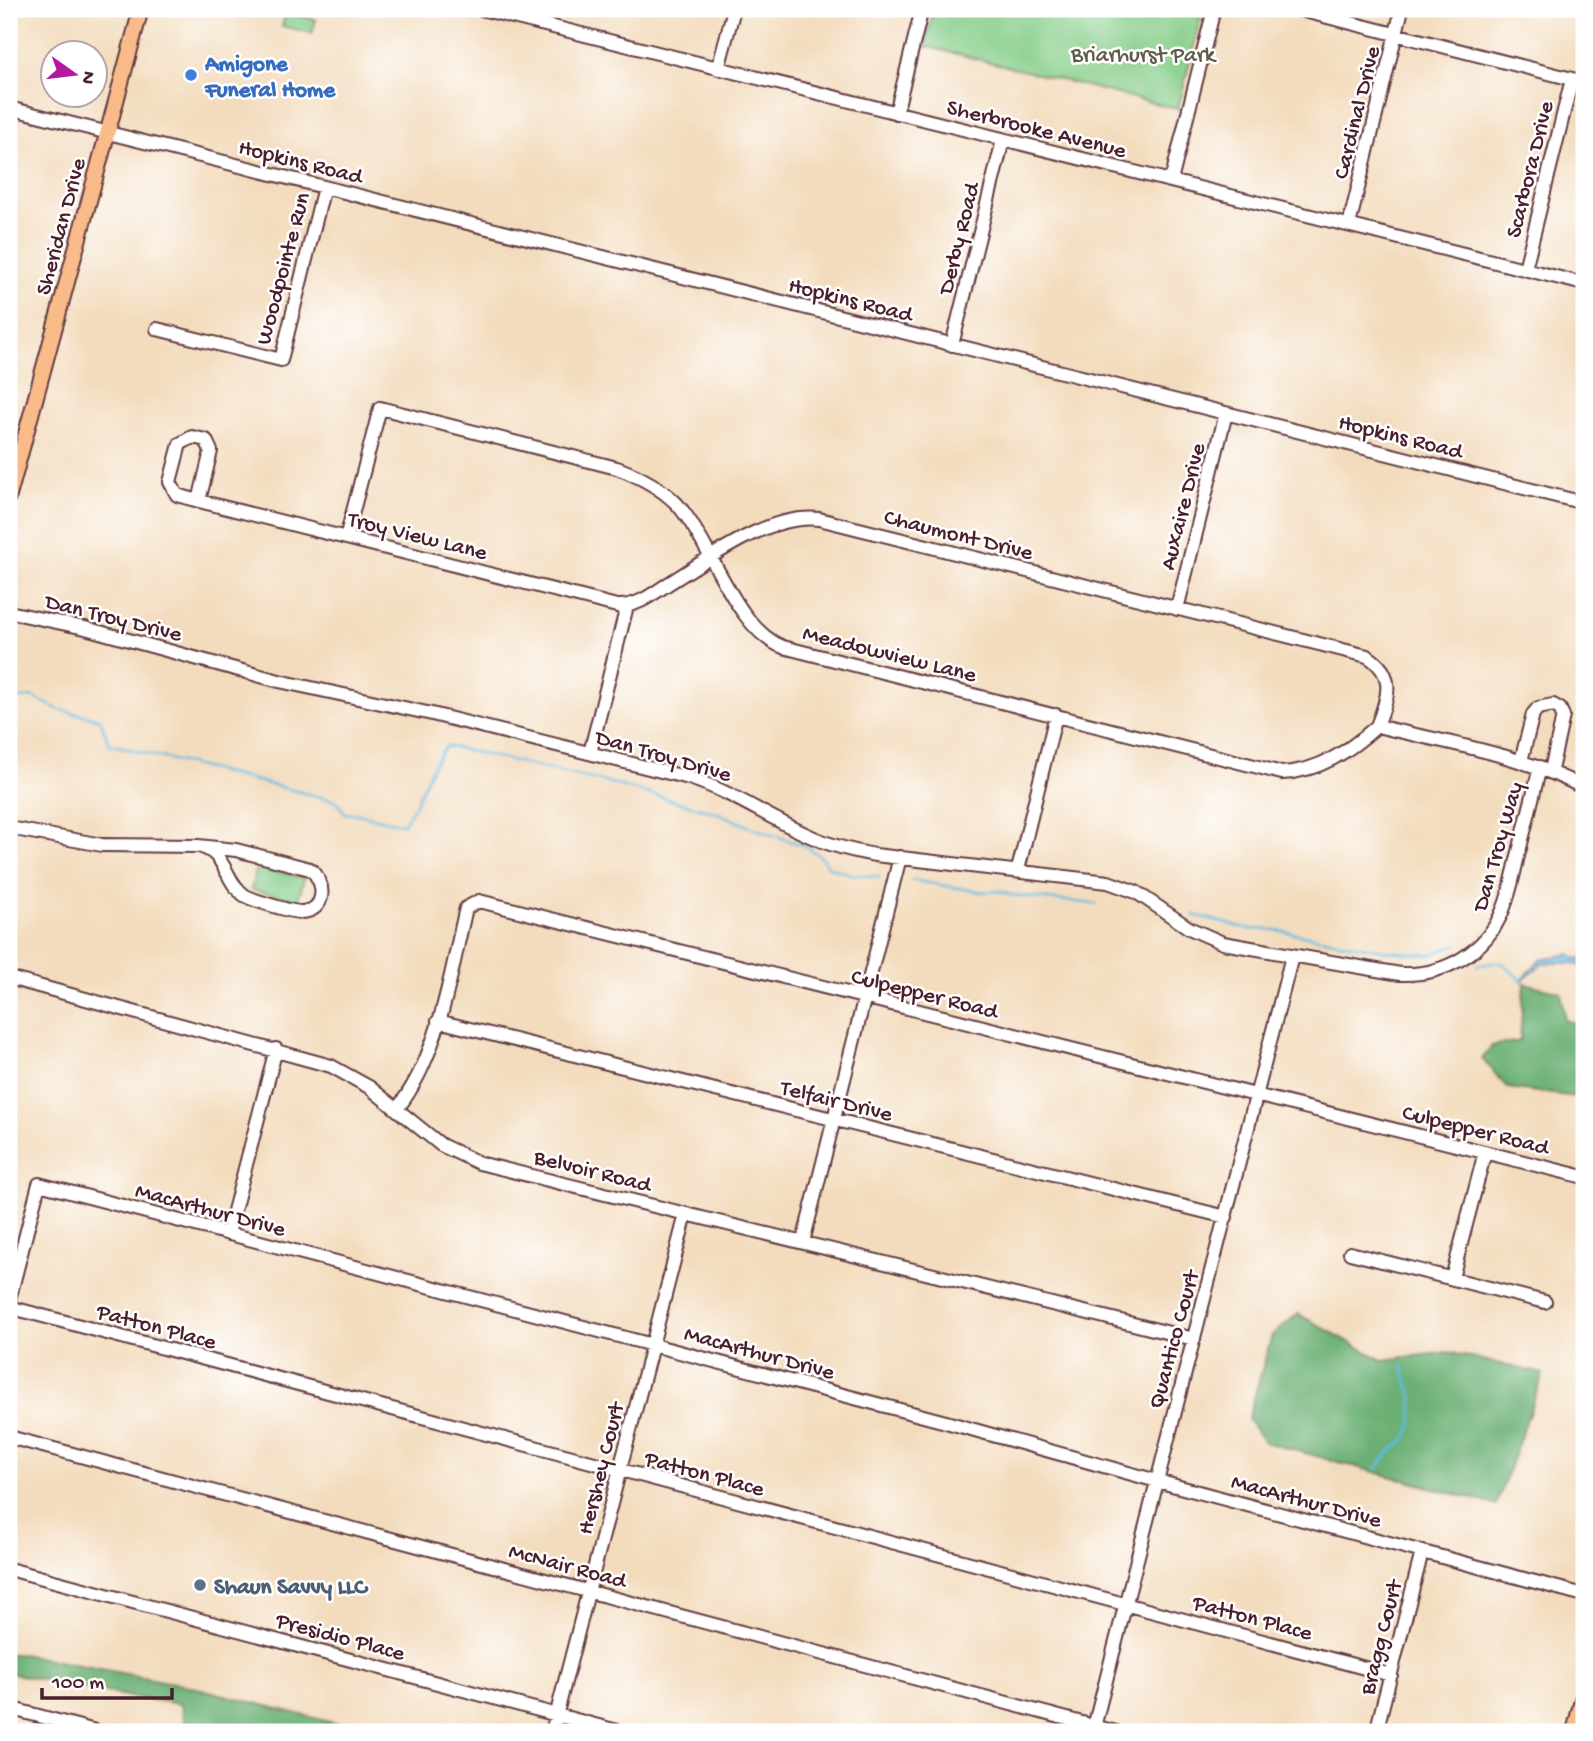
<svg xmlns="http://www.w3.org/2000/svg" width="1593" height="1741" viewBox="0 0 1593 1741" font-family="'Gochi Hand',sans-serif">
	<rect width="100%" height="100%" fill="#fff"/>
	<filter id="ink" filterUnits="userSpaceOnUse"><feTurbulence type="fractalNoise" baseFrequency=".0143" numOctaves="2"/><feDisplacementMap in="SourceGraphic" scale="14" xChannelSelector="R" yChannelSelector="G"/><feConvolveMatrix kernelMatrix="1 2 1 2 8 2 1 2 1" color-interpolation-filters="sRGB"/></filter>
	<filter id="wash" filterUnits="userSpaceOnUse"><feTurbulence type="fractalNoise" baseFrequency=".00686" numOctaves="4" result="noise"/><feDisplacementMap in="SourceGraphic" scale="28" xChannelSelector="R" yChannelSelector="G"/><feGaussianBlur stdDeviation="1.57" result="paint"/><feColorMatrix in="noise" values="0 0 0 0 0 0 0 0 0 0 0 0 0 0 0 0 0 1.4 0 .05"/><feComposite in="paint" operator="in"/></filter>
	<g filter="url(#wash)">
		<rect width="100%" height="100%" fill="#f3dcbd"/>
		<path fill="#86cd89" stroke="#68765a" stroke-width="2" d="M934,9H1203L1178,109L925,46Z
			M286,12L316,20L312,33L282,26Z
			M257,867L304,878L298,900L251,890Z"/>
		<path fill="#6cb075" stroke="#5b6850" stroke-width="2" d="M1524,983L1561,992L1565,1020L1584,1026V1098L1508,1088L1482,1059L1492,1046L1520,1041Z
			M1298,1314L1382,1360L1448,1352L1543,1374L1496,1505L1264,1442L1248,1419L1272,1335Z
			M9,1654H22L189,1686L369,1732H217L185,1723L181,1704L131,1697L9,1673Z"/>
		<path fill="#64bae1" stroke="#576c86" stroke-width="2" d="M1570,954L1577,959L1584,958V967L1573,963H1543L1522,981L1540,959Z"/>
		<g fill="none" stroke-linecap="round" stroke-linejoin="round">
			<path stroke="#64bae1" stroke-width="2.5" d="M9,699L33,697L57,709L100,719L109,744L336,801L346,814L353,813L403,824C422,801 425,768 447,746L618,785L718,813L750,827L805,846L820,856L829,867L851,874L879,877
				M911,880L982,892L1001,891L1010,895L1096,904
				M1193,915L1249,929L1276,930L1388,951L1430,955L1457,944
				M1477,965L1501,962L1522,981
				M1375,1470L1388,1454L1406,1438L1412,1427L1413,1398L1402,1367"/>
		</g>
	</g>
	<g filter="url(#ink)">
		<g fill="none" stroke-linecap="round" stroke-linejoin="round">
			<defs>
				<path id="minor" d="M481,9L1584,284
					M1296,9L1584,82
					M540,24L544,9
					M718,69L734,9
					M9,108L1584,503
					M896,113L922,9
					M1171,181L1214,9
					M1349,225L1402,9
					M1525,269L1572,79
					M157,329L281,360L324,187
					M952,345L1003,140
					M199,501L211,451L206,440L192,437L180,444L170,482L177,495L199,501L617,606C638,607 654,593 671,582C713,556 768,514 819,519L1367,656C1398,675 1387,699 1377,726
					M346,538L380,408L617,468C639,476 660,487 677,504C711,542 735,629 783,647L1282,773C1320,771 1349,751 1377,726
					M1177,609L1226,413
					M9,612L85,628L279,681L432,714L689,778C733,792 770,819 812,837C832,846 853,851 875,855L1108,882L1136,892L1189,928L1223,943L1400,974C1445,976 1486,952 1503,910C1511,891 1514,871 1519,852C1526,824 1533,795 1540,767
					M1377,726C1447,743 1521,754 1584,788
					M590,753L627,606
					M1521,761L1533,714L1538,708L1553,705L1560,709L1563,716L1551,770
					M9,828L102,845L198,846L236,850L310,869C327,882 326,912 301,912C292,912 251,900 244,895C224,881 227,852 198,846
					M1018,870L1056,715
					M9,978L331,1066L369,1087L441,1145L479,1163L1194,1339
					M438,1021L1226,1217
					M397,1109C440,1055 450,974 466,908L479,901L1584,1177
					M228,1234L276,1049
					M803,1242L900,857
					M1350,1253L1545,1302
					M1452,1278L1485,1152
					M9,1300L39,1184L946,1422L1157,1481L1584,1595
					M9,1307L1391,1675
					M9,1437L1116,1732
					M9,1569L621,1732
					M9,1708L99,1732
					M1093,1731L1292,956
					M552,1732L686,1214
					M1376,1732L1422,1552"/>
				<path id="major" d="M9,496L141,9
					M1574,1732L1584,1692"/>
			</defs>
			<use href="#minor" stroke="#633b41" stroke-width="16"/>
			<use href="#major" stroke="#633b41" stroke-width="18"/>
			<use href="#minor" stroke="#fff" stroke-width="12"/>
			<use href="#major" stroke="#fabb8b" stroke-width="14"/>
		</g>
	</g>
	<circle fill="#3f7fe0" stroke="#fff" stroke-width="2.5" cx="191" cy="75" r="7"/>
	<circle fill="#5c6f8a" stroke="#fff" stroke-width="2.5" cx="200" cy="1585" r="7"/>
	<g text-anchor="middle" stroke-width="5" stroke-linejoin="round" paint-order="stroke">
		<g font-size="23" fill="#5f5c4c" stroke="#fff">
			<text x="1143" y="61">Briarhurst Park</text>
		</g>
		<g font-size="23" font-weight="bold" fill="#366cbe" stroke="#fff" text-anchor="start">
			<text x="205" y="70">Amigone<tspan x="205" dy="26">Funeral Home</tspan></text>
		</g>
		<g font-size="23" fill="#4a1f2b" stroke="#fff">
			<text transform="translate(1355 112) rotate(-76)" y="8">Cardinal Drive</text>
			<text transform="translate(1037 127) rotate(14)" y="8">Sherbrooke Avenue</text>
			<text transform="translate(301 160) rotate(14)" y="8">Hopkins Road</text>
			<text transform="translate(1528 169) rotate(-76)" y="8">Scarbora Drive</text>
			<text transform="translate(59 226) rotate(-75)" y="8">Sheridan Drive</text>
			<text transform="translate(957 238) rotate(-76)" y="8">Derby Road</text>
			<text transform="translate(281 268) rotate(-75)" y="8">Woodpointe Run</text>
			<text transform="translate(851 298) rotate(14)" y="8">Hopkins Road</text>
			<text transform="translate(1401 435) rotate(14)" y="8">Hopkins Road</text>
			<text transform="translate(1181 506) rotate(-76)" y="8">Auxaire Drive</text>
			<text transform="translate(959 533) rotate(14)" y="8">Chaumont Drive</text>
			<text transform="translate(418 534) rotate(14)" y="8">Troy View Lane</text>
			<text transform="translate(114 616) rotate(14)" y="8">Dan Troy Drive</text>
			<text transform="translate(890 652) rotate(14)" y="8">Meadowview Lane</text>
			<text transform="translate(664 754) rotate(16)" y="8">Dan Troy Drive</text>
			<text transform="translate(1496 846) rotate(-74)" y="8">Dan Troy Way</text>
			<text transform="translate(925 992) rotate(14)" y="8">Culpepper Road</text>
			<text transform="translate(837 1099) rotate(14)" y="8">Telfair Drive</text>
			<text transform="translate(1476 1128) rotate(14)" y="8">Culpepper Road</text>
			<text transform="translate(593 1169) rotate(14)" y="8">Belvoir Road</text>
			<text transform="translate(211 1208) rotate(15)" y="8">MacArthur Drive</text>
			<text transform="translate(157 1325) rotate(15)" y="8">Patton Place</text>
			<text transform="translate(1172 1339) rotate(-75)" y="8">Quantico Court</text>
			<text transform="translate(760 1351) rotate(15)" y="8">MacArthur Drive</text>
			<text transform="translate(599 1468) rotate(-76)" y="8">Hershey Court</text>
			<text transform="translate(705 1472) rotate(15)" y="8">Patton Place</text>
			<text transform="translate(1307 1499) rotate(15)" y="8">MacArthur Drive</text>
			<text transform="translate(568 1564) rotate(15)" y="8">McNair Road</text>
			<text transform="translate(1253 1616) rotate(15)" y="8">Patton Place</text>
			<text transform="translate(341 1635) rotate(15)" y="8">Presidio Place</text>
			<text transform="translate(1379 1637) rotate(-76)" y="8">Bragg Court</text>
		</g>
		<g font-size="23" font-weight="bold" fill="#4e5e75" stroke="#fff" text-anchor="start">
			<text x="214" y="1593">Shaun Savvy LLC</text>
		</g>
	</g>
	<rect width="1593" height="1741" fill="none" stroke="#fff" stroke-width="35"/>
	<g transform="translate(74 74) rotate(104)"><circle r="33" fill="#ffffff" stroke="#b7a5aa" stroke-width="2"/>
	<path d="M0-5L12 26L0 18L-12 26Z" fill="#b5179e"/>
	<text y="-10" font-size="19" font-weight="bold" text-anchor="middle" fill="#4a1f2b">N</text>
	</g>
	<path d="M42 1688v10h130v-10" fill="none" stroke="#4a1f2b" stroke-width="3.5"/>
	<text x="52" y="1688" font-size="21" fill="#4a1f2b" stroke="#ffffff" stroke-width="5" paint-order="stroke">100 m</text>
</svg>
